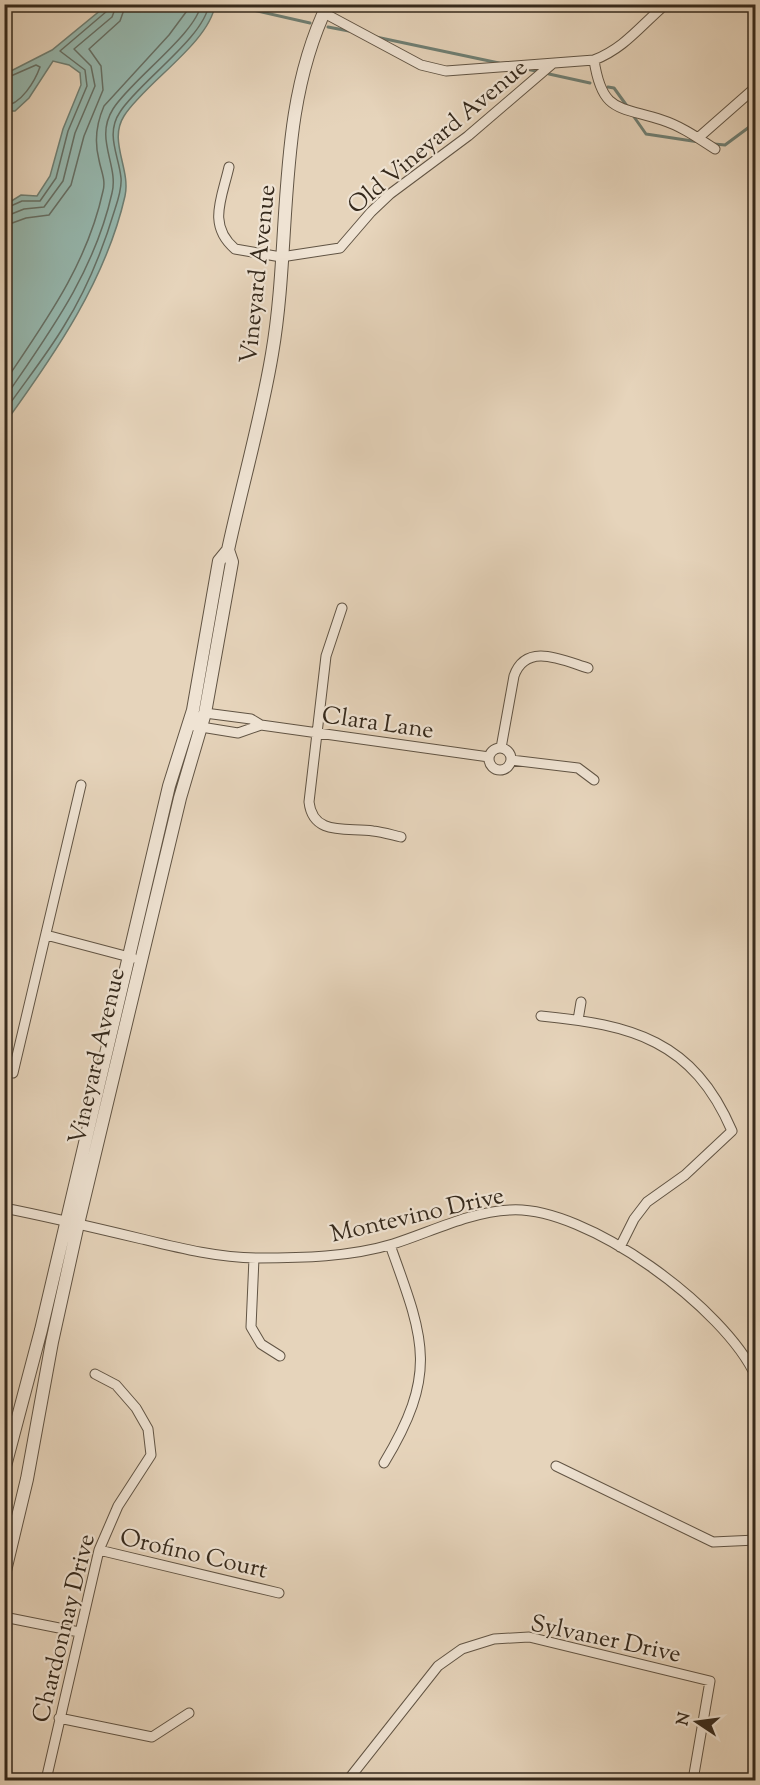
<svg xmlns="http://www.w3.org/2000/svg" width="760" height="1785" viewBox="0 0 760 1785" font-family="'Sorts Mill Goudy',serif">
	<rect width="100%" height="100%" fill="#e6d4bb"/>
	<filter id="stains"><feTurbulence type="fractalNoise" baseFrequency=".00333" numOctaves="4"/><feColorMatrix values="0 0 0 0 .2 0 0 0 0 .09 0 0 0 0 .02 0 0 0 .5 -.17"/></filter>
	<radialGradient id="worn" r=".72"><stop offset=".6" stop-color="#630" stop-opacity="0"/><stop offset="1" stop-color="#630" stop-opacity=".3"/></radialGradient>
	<path fill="#96b8af" stroke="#6f7f74" stroke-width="1.5" d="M107,5H215C209,43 145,83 124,116C108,141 131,169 125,196C106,280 55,354 5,423V205L21,195L37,196L50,176L63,129L81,85L80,73L69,65L53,61L29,98L15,111H5V74L52,50Z"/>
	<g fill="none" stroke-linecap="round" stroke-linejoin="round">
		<path stroke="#667066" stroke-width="1.5" d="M4,79L36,65L40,67C35,81 21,105 4,106
			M4,209L22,201H40L56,178L68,131L87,86L85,70L60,51L107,11L109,4
			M4,217L24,209L44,207L63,181L75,133L95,86L91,66L74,49L112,17L117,4
			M4,226L26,218L49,215L71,185L84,136L103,90L101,66L89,49L120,21L126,4
			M4,383C45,322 87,265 103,191C106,180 101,171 99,160C94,141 97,122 104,106L169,35L192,4
			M4,399C49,333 94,273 112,193C119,165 94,139 113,109C130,81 197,33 201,4
			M4,412C24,383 46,356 64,326C86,291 103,249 115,209C118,200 122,188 121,178C119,156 105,134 120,112C139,82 204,38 209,4"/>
		<path stroke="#6f7f74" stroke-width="3" d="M226,4L310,23
			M328,27L349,31
			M376,37L499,63
			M526,69L536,71
			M549,74L590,83
			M608,87L614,88L627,106
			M632,114L646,134L699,142
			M714,144L725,145L756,122"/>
		<defs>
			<path id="minor" d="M324,13L421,65L446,71L594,60C625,48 641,25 666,4
				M594,60C602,113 619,106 662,120C681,126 698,138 715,149
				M698,138L756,87
				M229,167C222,198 207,225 235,249L281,257L340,248L371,212L390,194L468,136L552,64
				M342,608L326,656L309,802C313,837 348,827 373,831C383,832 392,835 401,837
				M190,724L205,713L251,719L261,725L489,757
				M195,726L238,733L261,725
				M489 759a11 11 0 1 1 22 0a11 11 0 1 1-22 0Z
				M501,748L514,676C526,642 562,660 588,668
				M511,760L578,768L594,780
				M46,935L133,958
				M541,1016C632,1025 693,1040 732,1131L685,1175L647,1202L634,1219L620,1247
				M578,1020L581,1002
				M13,1073L81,785
				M4,1208C50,1217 96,1228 142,1239C179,1248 219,1258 258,1258C302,1258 350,1257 393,1244C431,1232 469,1212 510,1210C586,1205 726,1309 756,1377
				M254,1258L251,1327L261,1344L280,1356
				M384,1463C439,1372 424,1339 390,1245
				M556,1466L713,1542L756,1540
				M99,1550L279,1593
				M4,1617L79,1632
				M59,1718L152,1737L189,1713
				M46,1780L99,1550L118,1506L151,1455L148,1429L136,1408L116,1385L95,1374
				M348,1780L438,1666L462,1649L494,1639L529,1637L710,1681L693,1780"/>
			<path id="tertiary" d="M4,1470L41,1330L169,786L193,710L219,561L228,550C242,485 261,420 272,354C292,238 275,112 328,4
				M4,1575L27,1479L52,1342L78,1224L180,798L205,713L232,562L228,550"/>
		</defs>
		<use href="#minor" stroke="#615444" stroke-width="11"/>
		<use href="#tertiary" stroke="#615444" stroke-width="14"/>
		<use href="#minor" stroke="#efe3d3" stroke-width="9"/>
		<use href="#tertiary" stroke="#efe3d3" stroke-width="12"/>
	</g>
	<g text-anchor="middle" stroke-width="4.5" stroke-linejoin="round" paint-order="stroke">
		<g font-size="24" fill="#35291c" stroke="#efe3d3">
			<text transform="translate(437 136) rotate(-40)" y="8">Old Vineyard Avenue</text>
			<text transform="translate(257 274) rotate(-84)" y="8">Vineyard Avenue</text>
			<text transform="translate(378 722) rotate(8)" y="8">Clara Lane</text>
			<text transform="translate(96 1056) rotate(-77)" y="8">Vineyard Avenue</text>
			<text transform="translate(417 1214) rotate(-13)" y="8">Montevino Drive</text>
			<text transform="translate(194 1553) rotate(13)" y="8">Orofino Court</text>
			<text transform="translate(63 1628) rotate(-76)" y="8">Chardonnay Drive</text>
			<text transform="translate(606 1638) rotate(12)" y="8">Sylvaner Drive</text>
		</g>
	</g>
	<rect width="760" height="1785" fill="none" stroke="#e6d4bb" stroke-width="24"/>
	<rect x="6" y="6" width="748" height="1773" fill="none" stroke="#35291c" stroke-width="3"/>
	<rect x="12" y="12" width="736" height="1761" fill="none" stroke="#35291c" stroke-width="1.5"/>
	<g transform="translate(697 1722) rotate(283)" stroke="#efe3d3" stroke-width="4.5" paint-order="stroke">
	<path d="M0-4.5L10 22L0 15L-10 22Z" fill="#35291c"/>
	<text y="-9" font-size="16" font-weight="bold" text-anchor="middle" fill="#35291c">N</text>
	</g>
	<rect width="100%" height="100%" filter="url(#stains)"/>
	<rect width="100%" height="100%" fill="url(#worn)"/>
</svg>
